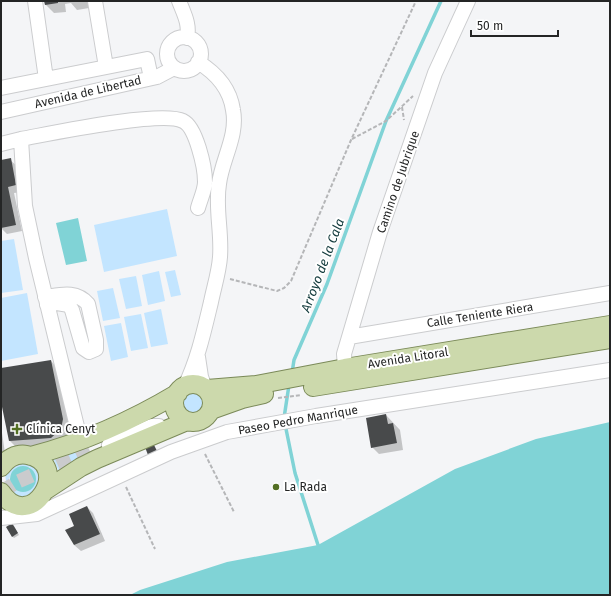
<svg xmlns="http://www.w3.org/2000/svg" width="611" height="596" viewBox="0 0 611 596" font-family="'Fira Sans',sans-serif">
	<rect width="100%" height="100%" fill="#f4f5f7"/>
	<path fill="#c3e5ff" fill-rule="evenodd" d="M167,209L177,256L104,272L94,225Z
		M14,239L23,290L1,293V241Z
		M175,270L181,295L171,297L165,272Z
		M159,271L165,301L148,305L142,275Z
		M136,276L142,306L126,309L119,279Z
		M113,288L120,318L103,321L97,291Z
		M27,293L38,354L1,361V298Z
		M161,309L168,344L151,347L144,313Z
		M141,314L148,348L131,351L124,317Z
		M121,323L128,357L111,361L104,326Z
		M181 402a12 12 0 1 1 24 0a12 12 0 1 1-24 0Z
		M86,446L89,454L59,472L53,458Z
		M14,463H32L40,474L37,491C34,492 29,496 26,497C14,499 3,484 6,473C8,469 12,466 14,463ZM29,467L35,473L24,492L17,491L9,480L11,473Z"/>
	<path fill="#80d3d6" d="M78,218L87,261L66,265L56,223Z
		M610,422V595H130L140,590L227,562L318,545L455,469L536,439Z
		M10 479a13 13 0 1 1 26 0a13 13 0 1 1-26 0Z"/>
	<path fill="#0003" d="M45,1H88L89,8L77,10L71,3L65,4L66,12L54,13L46,5Z
		M10,160L17,166L22,192L14,193L22,231L7,234L1,228V161Z
		M51,361L63,374L75,432L23,454L10,441L1,397V369Z
		M386,415L400,430L403,450L379,454L372,447Z
		M1,426L5,453L1,452Z
		M87,507L93,513L105,541L81,551L74,545L75,526Z
		M14,526L19,535L14,538L12,536Z"/>
	<g fill="none" stroke-linecap="round" stroke-linejoin="round">
		<path stroke="#80d3d6" stroke-width="3.5" d="M292,373L294,360L327,284L386,121L441,1
			M284,418L289,385
			M285,424L295,473L318,545"/>
	</g>
	<path fill="#484a4b" d="M44,1H58V3L45,5Z
		M11,158L16,185L8,187L16,225L1,228V160Z
		M51,360L63,419L61,429L51,438L9,441L1,402V368Z
		M386,414L388,424L393,423L397,443L371,448L366,418Z
		M153,443L157,451L148,455L145,447Z
		M87,506L100,534L74,545L65,530L74,526L69,514Z
		M12,523L18,533L12,537L6,527Z"/>
	<g fill="none" stroke-linecap="round" stroke-linejoin="round">
		<path stroke="#cacbcd" stroke-width="14" stroke-dasharray="14 7" stroke-linecap="butt" d="M1,492L17,482L92,449"/>
		<defs>
			<path id="minor" d="M35,1L46,79
				M95,1L106,67
				M179,1C184,14 190,24 187,38
				M167 54a17 17 0 1 1 34 0a17 17 0 1 1-34 0Z
				M1,88L147,59L151,78
				M1,112L157,77L174,68
				M1,144L21,139
				M45,297C60,295 76,290 88,304L96,340V349L89,352L83,348L72,310L69,305L57,303L47,305
				M349,337L610,293
				M198,357L201,377L205,388
				M345,368L344,354L380,232L435,73L468,1
				M185,386C198,359 204,331 211,302C214,287 219,272 220,257C222,232 215,208 219,184C222,159 238,136 233,110C230,89 216,73 198,62
				M80,439L36,258L25,206L21,139C49,134 161,110 183,121C196,127 205,167 205,182C205,190 200,200 198,208
				M109,445L152,426H159L163,430
				M1,518L37,514L171,452L227,432L316,416L610,370"/>
			<path id="major" d="M174 403a19 19 0 1 1 38 0a19 19 0 1 1-38 0Z
				M313,387L610,339
				M207,389L256,385L345,368L610,325
				M211,410L242,399L264,394
				M31,456C81,443 133,420 178,393
				M1,467C7,459 16,453 27,455C75,464 30,536 1,492
				M46,490L81,467L97,459L187,421"/>
		</defs>
		<use href="#minor" stroke="#cbccce" stroke-width="16"/>
		<use href="#major" stroke="#7b8a59" stroke-width="20"/>
		<path stroke="#b5b6b8" stroke-width="2" stroke-dasharray="4 2" stroke-linecap="butt" d="M402,107L404,120
			M352,139L386,121L413,96
			M230,279L277,291L284,288L291,281L351,140L416,1
			M278,398L301,395
			M205,454L234,512
			M126,487L155,549"/>
		<use href="#minor" stroke="#fff" stroke-width="14"/>
		<use href="#major" stroke="#ccd9ac" stroke-width="18"/>
	</g>
	<g fill="#536f23" stroke="#fff" stroke-width="1.5">
		<path d="M15 423h4v4h4v4h-4v4h-4v-4h-4v-4h4z"/>
		<circle cx="276" cy="487" r="4"/>
	</g>
	<g text-anchor="middle" stroke-width="4" stroke-linejoin="round" paint-order="stroke">
		<g font-size="12" fill="#242525" stroke="#fff">
			<text transform="translate(88 92) rotate(-13)" y="4">Avenida de Libertad</text>
			<text transform="translate(398 182) rotate(-71)" y="4">Camino de Jubrique</text>
			<text transform="translate(480 315) rotate(-9)" y="4">Calle Teniente Riera</text>
			<text transform="translate(408 358) rotate(-9)" y="4">Avenida Litoral</text>
			<text transform="translate(298 420) rotate(-10)" y="4">Paseo Pedro Manrique</text>
		</g>
		<g font-size="12" fill="#242525" stroke="#fff" text-anchor="start">
			<text x="26" y="433">Clínica Cenyt</text>
			<text x="284" y="491">La Rada</text>
		</g>
		<g font-size="13" font-style="italic" fill="#133b3d" stroke="#fff">
			<text transform="translate(322 265) rotate(-69)" y="5">Arroyo de la Cala</text>
		</g>
	</g>
	<rect width="611" height="596" fill="none" stroke="#242525" stroke-width="4"/>
	<path d="M471 30v6h87v-6" fill="none" stroke="#242525" stroke-width="2"/>
	<text x="477" y="30" font-size="12" fill="#242525" stroke="#ffffff" stroke-width="3" paint-order="stroke">50 m</text>
</svg>
